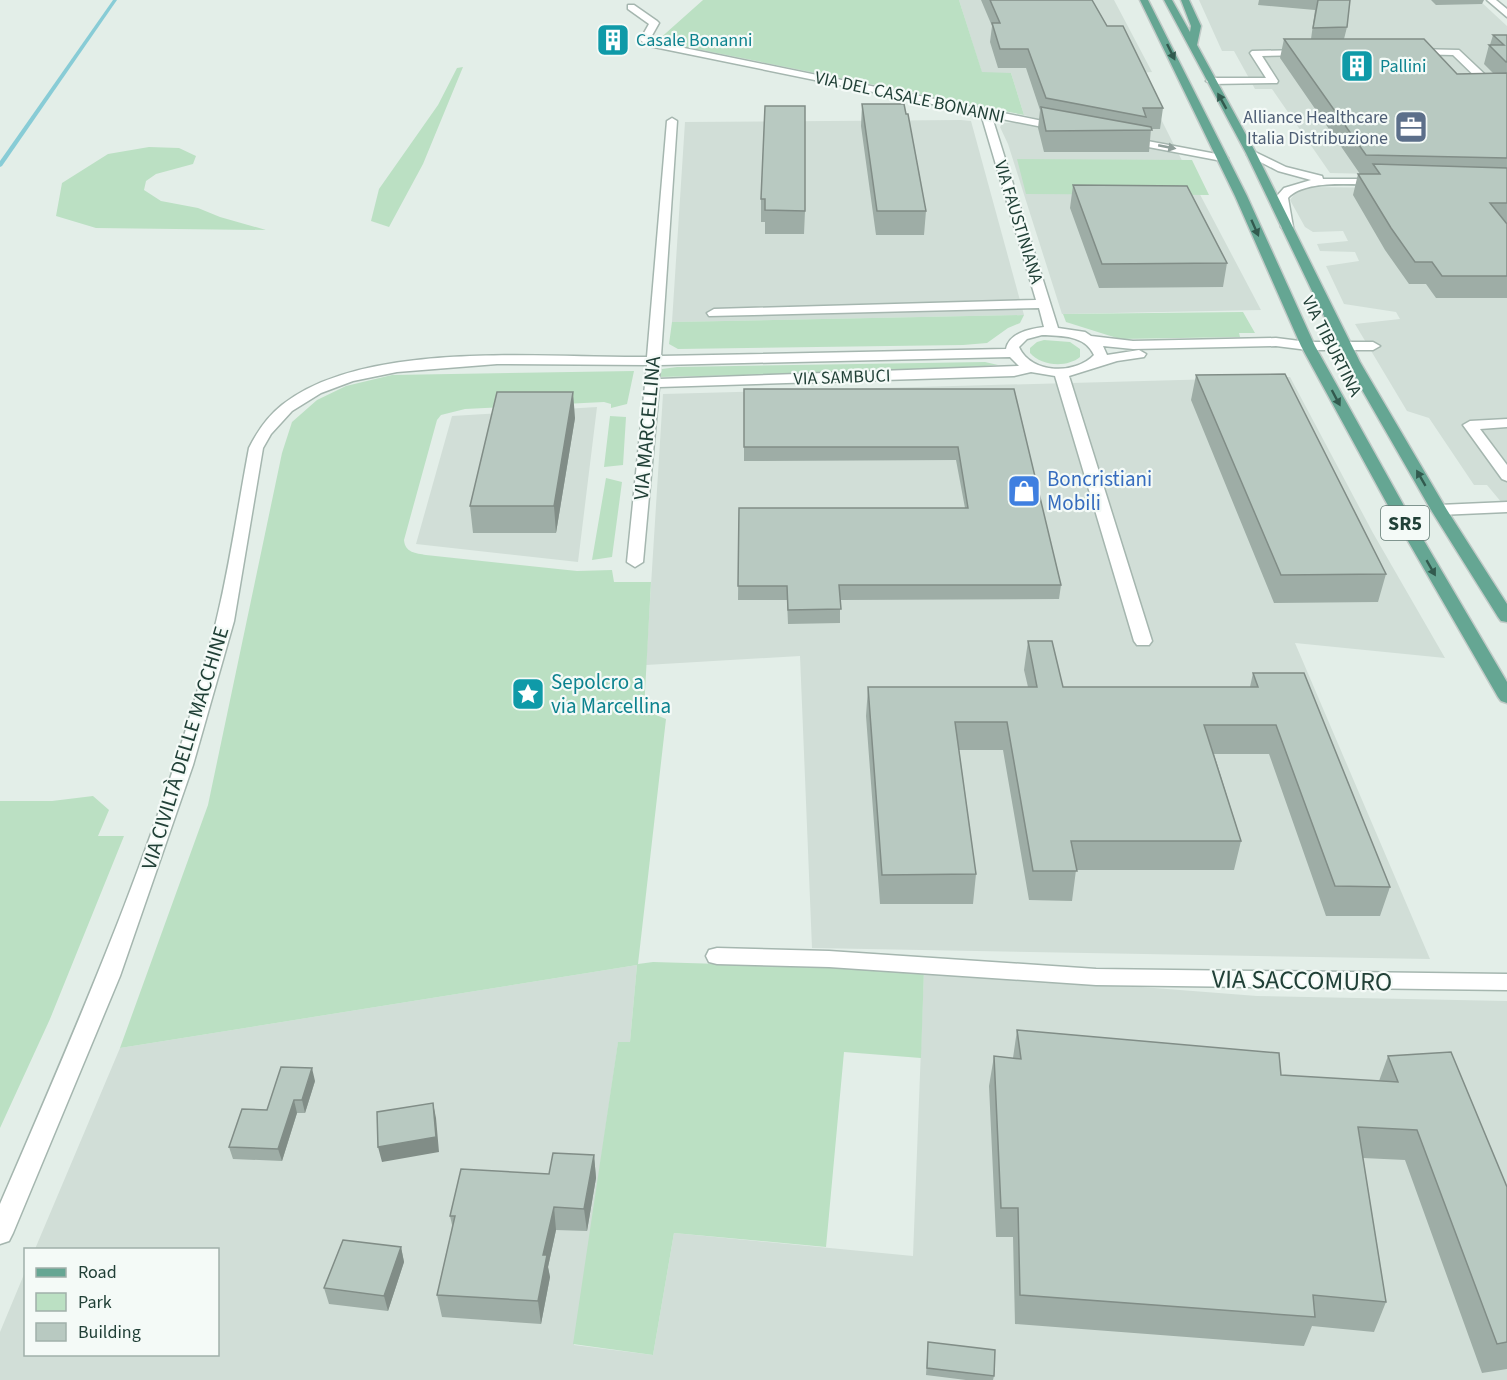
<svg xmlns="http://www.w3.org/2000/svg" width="1507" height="1380" viewBox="0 0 1507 1380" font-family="'Source Sans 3',sans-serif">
	<rect width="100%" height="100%" fill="#e3eee8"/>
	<path fill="#d1ded7" d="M959,0H1114L1152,72L1138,73L1174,145L1038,119L1024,115L1011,73H982Z
		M1199,0H1479L1507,26V177L1330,173L1272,89H1255L1234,51H1222Z
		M961,120L971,121L1024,315L672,322L685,122Z
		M1018,122L1177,151L1261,310L1062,314L1008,144L1000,127L1003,123Z
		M1306,187L1507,189V509L1487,485H1474L1429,418L1407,411L1355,324L1400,319L1396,312L1344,304L1326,266L1359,261L1355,252L1320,251L1317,244L1348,241L1343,231L1313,232L1305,227L1290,200L1296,192Z
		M1290,377L1373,533L1445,658L1295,643L1430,959L812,948L800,656L646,665L663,394Z
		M597,407L578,562L416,544L452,416Z
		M637,965L630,1042L618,1043L574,1345L653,1355L674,1233L913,1256L924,970L1257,996L1507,1001V1380H0V1332L25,1272L26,1354H218V1250L35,1249L120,1048Z"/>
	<path fill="#bbe0c3" d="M703,0H959L982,72L1011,73L1024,115L657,41Z
		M463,67L423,164L389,227L371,221L379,189L438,105L457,68Z
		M149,147L179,148L196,156L193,164L156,174L146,181L144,190L161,201L198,208L220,217L266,230L96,228L56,216L62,183L108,154Z
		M1017,159L1192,160L1209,195L1026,194Z
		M1243,312L1255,333H1239L1240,337L1120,339L1066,322L1063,314Z
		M1024,315L1020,323L1008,328L987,343L963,345L678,349L669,344L672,322Z
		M1044,340L1070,342L1080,349V357C1067,368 1041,366 1030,353V348L1037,342Z
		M985,362L998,365L917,371L660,377L662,369L677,367Z
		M634,371L627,404L611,408V404L604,402L465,409L441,415L437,420L404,540C405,553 416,553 426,555L577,571L612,570L614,582H651L644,710L666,719L638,964L653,962L924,970L921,1058L844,1052L826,1247L674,1233L653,1355L573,1344L618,1042H630L637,965L120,1048L208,805L282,453L292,422L317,400L346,386L392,375Z
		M610,416L626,417L623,465L604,467Z
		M606,478L622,482L612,557L592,560Z
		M93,796L109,810L98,836H124L50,1019L0,1128V801H52Z"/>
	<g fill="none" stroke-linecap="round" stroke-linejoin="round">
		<path fill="#88ccd6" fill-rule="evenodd" d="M113,0H117L2,166L0,167V161Z"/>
		<defs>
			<path id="minor" d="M1487,0H1496L1507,9V17Z
				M628,5H634L657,21L659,23L650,39L655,42L1067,126L1068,128L1063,131L992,117L1058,328L1085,332L1091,336L1133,341L1276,338L1308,342H1373L1380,346L1373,350H1308L1276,346L1133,349L1103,346L1107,355L1139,350L1146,354L1144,357L1117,361L1069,376L1152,641L1149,645H1137L1134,641L1055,376L1031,372L1014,376L659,387L643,562L635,567L627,562L647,365L497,364L397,372L353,381L321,393L292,411L271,434L263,448L234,621L193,765L120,976L13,1233L9,1241L0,1244V1204C82,1014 166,823 216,622C230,565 238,506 249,448C257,432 267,417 282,405C365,339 545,358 647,357L667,121L672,118L677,121L661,356L1006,349C1009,333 1029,329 1044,327L1039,308L709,316L707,313L714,309L1036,300L981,114L649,46L640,40L649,24L628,9ZM1042,335C1062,336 1085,335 1094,355C1075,375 1031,374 1019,347L1027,339ZM1010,357L1019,366L659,379L660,365Z
				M1414,49L1459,50L1494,83H1507V89L1487,88L1453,55L1411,54L1409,52Z
				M1305,50L1308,51V55L1262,56L1278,81L1277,83L1211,84L1206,81L1211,78H1266L1250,53L1252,51Z
				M1126,137L1222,155L1228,158L1222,161L1122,142L1121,140Z
				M1251,150L1286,167L1322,176L1323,179H1379L1385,182L1379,185C1355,185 1305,179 1288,198L1293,227L1287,231L1281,227L1276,197L1284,188L1311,180L1278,171L1247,155V151Z
				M1507,419V427L1480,429L1507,465V481L1502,479L1463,425L1470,421Z
				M1507,502V512L1439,515L1431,510L1439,505Z
				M717,948L829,951L1096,969L1507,974V990L1096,985L829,967L717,964L709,962L706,956L709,950Z"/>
			<path id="major" d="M1140,0H1148L1247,196L1315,346L1413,522L1507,682V703L1501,701L1498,697L1397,522L1301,346L1235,196Z
				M1164,0H1172L1190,32L1191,26L1181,0H1189L1201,26L1197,45L1256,153L1360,362L1447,510L1507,604V622L1501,621L1498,617L1431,510L1346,362L1246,153Z"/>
		</defs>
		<use href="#minor" stroke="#a5b6af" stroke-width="3"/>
		<use href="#major" stroke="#c1cac7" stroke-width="3"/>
		<use href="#minor" fill="#fff" fill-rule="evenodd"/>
		<use href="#major" fill="#65a693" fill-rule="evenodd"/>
	</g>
	<path fill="#9eada6" d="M981,0H1092L1107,26L1163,108L1160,129H1151L1149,152H1044L1038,128L1040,110L1026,68H998L990,42L992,26Z
		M1259,0H1350L1347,27L1344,39L1457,74L1493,73L1484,64L1489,45H1490L1493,35H1507V298H1436L1426,284H1409L1385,250L1353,195L1358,174H1360L1280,58L1284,39H1311L1315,10L1258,5Z
		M1431,0H1484L1482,4L1436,5Z
		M862,104L926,211L924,235H876L861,126Z
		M765,106L805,211L804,234H765V222H761V199Z
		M1073,185L1227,263L1223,287L1099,288L1070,208Z
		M1196,375L1386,574L1378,602L1274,603L1191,400Z
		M744,389H1014L1061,585L1059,599L840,600V623L788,624L787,600H738L739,508H965L956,460L744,461Z
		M575,418L556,533H473L470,506Z
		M1028,641L1063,687H1250L1253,673L1390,887L1380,916H1326L1269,754H1214L1241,841L1234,870H1076L1072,901L1029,900L1003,750H959L976,874L973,904H880L866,716L868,687H1028L1024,670Z
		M1017,1030L1281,1075L1379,1081L1388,1056L1507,1187V1369L1482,1373L1405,1160L1363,1158L1386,1302L1374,1332L1312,1326L1304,1346L1015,1324L1013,1237H996L989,1086L994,1056L1013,1058Z
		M315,1081L305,1113H297L282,1161L233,1159L229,1147L267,1110Z
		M594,1155L596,1178L587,1231L556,1230L548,1267L550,1277L541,1324L442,1317L437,1295L453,1229L450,1216Z
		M401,1247L404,1262L388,1311L329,1304L324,1288Z
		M928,1342L994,1376L993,1380H966L926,1375Z"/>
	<path fill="#818d87" d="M573,392L575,418L556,533L554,506Z
		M312,1068L315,1081L305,1113L302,1100Z
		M294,1100L297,1113L282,1161L278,1149Z
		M433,1103L436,1118L439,1152L382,1162L378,1147Z
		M594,1155L596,1178L587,1231L584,1209Z
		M554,1207L556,1230L548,1267L550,1277L541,1324L538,1301L543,1255Z
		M401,1247L404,1262L388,1311L384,1296Z"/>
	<path fill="#b8c9c1" stroke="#818d87" stroke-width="1.5" d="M990,0H1092L1107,26H1123L1163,108H1143L1146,117L1046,98L1028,49H1000L992,23H1000Z
		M1318,0H1350L1347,27L1313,28Z
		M1493,35H1507V62H1506L1489,45H1504Z
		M1284,39H1424L1457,74L1507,73V158L1366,155Z
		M862,104H904L906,114H908L926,211H877Z
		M765,106H805V211L765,210V199H761Z
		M1041,107L1151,127L1152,130L1046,131Z
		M1373,164L1507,168V203H1490L1507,224V276H1442L1432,262H1415L1391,228L1358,174H1380Z
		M1073,185L1187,186L1227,263L1102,264Z
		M1285,374L1386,574L1281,575L1196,375Z
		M744,389H1014L1061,585H839L841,609L788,610L787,586H738L739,508H968L958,447H744Z
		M497,392H573L554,506H470Z
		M1028,641H1052L1063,687H1258L1253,673H1304L1390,887L1335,886L1276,725H1204L1241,841H1071L1077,871H1033L1007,722H955L976,874L882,875L868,687H1037Z
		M1017,1030L1279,1053L1281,1075L1398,1082L1388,1056L1451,1052L1507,1187V1342L1497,1344L1417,1130L1358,1127L1386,1302L1313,1295L1315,1317L1020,1295L1018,1208H1001L994,1056L1021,1059Z
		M281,1067L312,1068L302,1100H294L278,1149L229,1147L242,1109L267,1110Z
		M433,1103L436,1137L378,1147L377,1112Z
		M553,1153L594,1155L584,1209L554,1207L543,1255H547L538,1301L437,1295L455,1216H450L461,1169L549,1174Z
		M343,1240L401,1247L384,1296L324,1288Z
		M928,1342L995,1350L994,1376L927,1368Z"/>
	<defs><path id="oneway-solid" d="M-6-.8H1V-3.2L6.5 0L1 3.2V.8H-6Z" transform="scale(1.5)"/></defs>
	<g fill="#325a4e">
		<use href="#oneway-solid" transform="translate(1171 52) rotate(64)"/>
		<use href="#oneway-solid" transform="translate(1222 101) rotate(-119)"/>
		<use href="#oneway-solid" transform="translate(1255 228) rotate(66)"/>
		<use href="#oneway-solid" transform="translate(1336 398) rotate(62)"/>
		<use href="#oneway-solid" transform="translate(1421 478) rotate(-120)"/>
		<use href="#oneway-solid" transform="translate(1431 568) rotate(60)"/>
	</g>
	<use fill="#90a09b" href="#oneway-solid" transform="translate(1167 147) rotate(11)"/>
	<defs>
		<symbol id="building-square" viewBox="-11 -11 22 22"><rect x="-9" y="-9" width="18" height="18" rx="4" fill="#0f9aa8" stroke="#f4faf7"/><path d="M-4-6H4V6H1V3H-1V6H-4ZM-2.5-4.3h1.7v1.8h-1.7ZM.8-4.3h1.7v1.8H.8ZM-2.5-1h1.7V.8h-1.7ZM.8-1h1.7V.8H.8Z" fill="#fff"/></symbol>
		<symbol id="office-square" viewBox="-11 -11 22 22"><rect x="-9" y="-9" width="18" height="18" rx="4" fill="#5c6f8a" stroke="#f4faf7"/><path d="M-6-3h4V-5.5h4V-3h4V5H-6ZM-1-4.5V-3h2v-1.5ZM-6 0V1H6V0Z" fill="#fff"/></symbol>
		<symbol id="shop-square" viewBox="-11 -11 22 22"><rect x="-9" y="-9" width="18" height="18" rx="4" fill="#3f7fe0" stroke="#f4faf7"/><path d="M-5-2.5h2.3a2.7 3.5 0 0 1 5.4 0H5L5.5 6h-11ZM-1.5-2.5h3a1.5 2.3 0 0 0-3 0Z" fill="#fff"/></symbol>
		<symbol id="sight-square" viewBox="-11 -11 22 22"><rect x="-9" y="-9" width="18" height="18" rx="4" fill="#0f9aa8" stroke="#f4faf7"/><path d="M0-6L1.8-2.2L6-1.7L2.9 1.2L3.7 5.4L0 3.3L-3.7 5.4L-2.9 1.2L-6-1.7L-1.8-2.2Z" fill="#fff"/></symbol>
	</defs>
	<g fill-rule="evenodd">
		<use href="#building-square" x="594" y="21" width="38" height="38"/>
		<use href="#building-square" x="1338" y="47" width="38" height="38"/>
		<use href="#office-square" x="1392" y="108" width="38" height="38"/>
		<use href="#shop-square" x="1005" y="472" width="38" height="38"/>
		<use href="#sight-square" x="509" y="675" width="38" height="38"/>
	</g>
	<g text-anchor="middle" stroke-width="4.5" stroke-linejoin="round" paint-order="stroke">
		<g font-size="18" fill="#0d838f" stroke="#f4faf7" text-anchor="start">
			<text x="636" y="46">Casale Bonanni</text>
			<text x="1380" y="72">Pallini</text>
		</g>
		<g font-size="18" fill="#214037" stroke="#f4faf7">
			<text transform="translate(910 97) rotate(12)" y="6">VIA DEL CASALE BONANNI</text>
			<text transform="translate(1019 222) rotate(73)" y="6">VIA FAUSTINIANA</text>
			<text transform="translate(1332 346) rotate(63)" y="6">VIA TIBURTINA</text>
			<text transform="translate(842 377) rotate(-2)" y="6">VIA SAMBUCI</text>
		</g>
		<g font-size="18" fill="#4e5e75" stroke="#f4faf7" text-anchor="end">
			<text x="1388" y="123">Alliance Healthcare<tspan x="1388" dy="21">Italia Distribuzione</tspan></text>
		</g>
		<rect fill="#f4faf7" stroke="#607871" stroke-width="1.5" x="1381" y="506" width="48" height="34" rx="4.5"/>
		<g font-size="20" font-weight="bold" fill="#214037">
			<text x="1405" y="530">SR5</text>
		</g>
		<g font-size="21" fill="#214037" stroke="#f4faf7">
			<text transform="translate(647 428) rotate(-85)" y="7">VIA MARCELLINA</text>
			<text transform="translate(185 748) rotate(-73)" y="7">VIA CIVILTÀ DELLE MACCHINE</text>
		</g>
		<g font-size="21" fill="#366cbe" stroke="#f4faf7" text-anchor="start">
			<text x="1047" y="486">Boncristiani<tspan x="1047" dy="24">Mobili</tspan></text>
		</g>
		<g font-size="21" fill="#0d838f" stroke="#f4faf7" text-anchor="start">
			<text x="551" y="689">Sepolcro a<tspan x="551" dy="24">via Marcellina</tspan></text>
		</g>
		<g font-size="26" fill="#214037" stroke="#f4faf7">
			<text transform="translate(1302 980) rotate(1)" y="9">VIA SACCOMURO</text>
		</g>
	</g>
	<rect x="24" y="1248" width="195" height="108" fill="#f4faf7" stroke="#a0b0aa" stroke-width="1.5"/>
	<rect x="36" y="1268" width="30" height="9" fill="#65a693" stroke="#a0b0aa" stroke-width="1.5"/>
	<text x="78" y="1278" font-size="18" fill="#214037">Road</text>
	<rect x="36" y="1293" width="30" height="18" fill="#bbe0c3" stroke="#a0b0aa" stroke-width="1.5"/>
	<text x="78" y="1308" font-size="18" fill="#214037">Park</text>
	<rect x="36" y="1323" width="30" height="18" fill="#b8c9c1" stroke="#a0b0aa" stroke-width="1.5"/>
	<text x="78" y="1338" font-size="18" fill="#214037">Building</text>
</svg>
